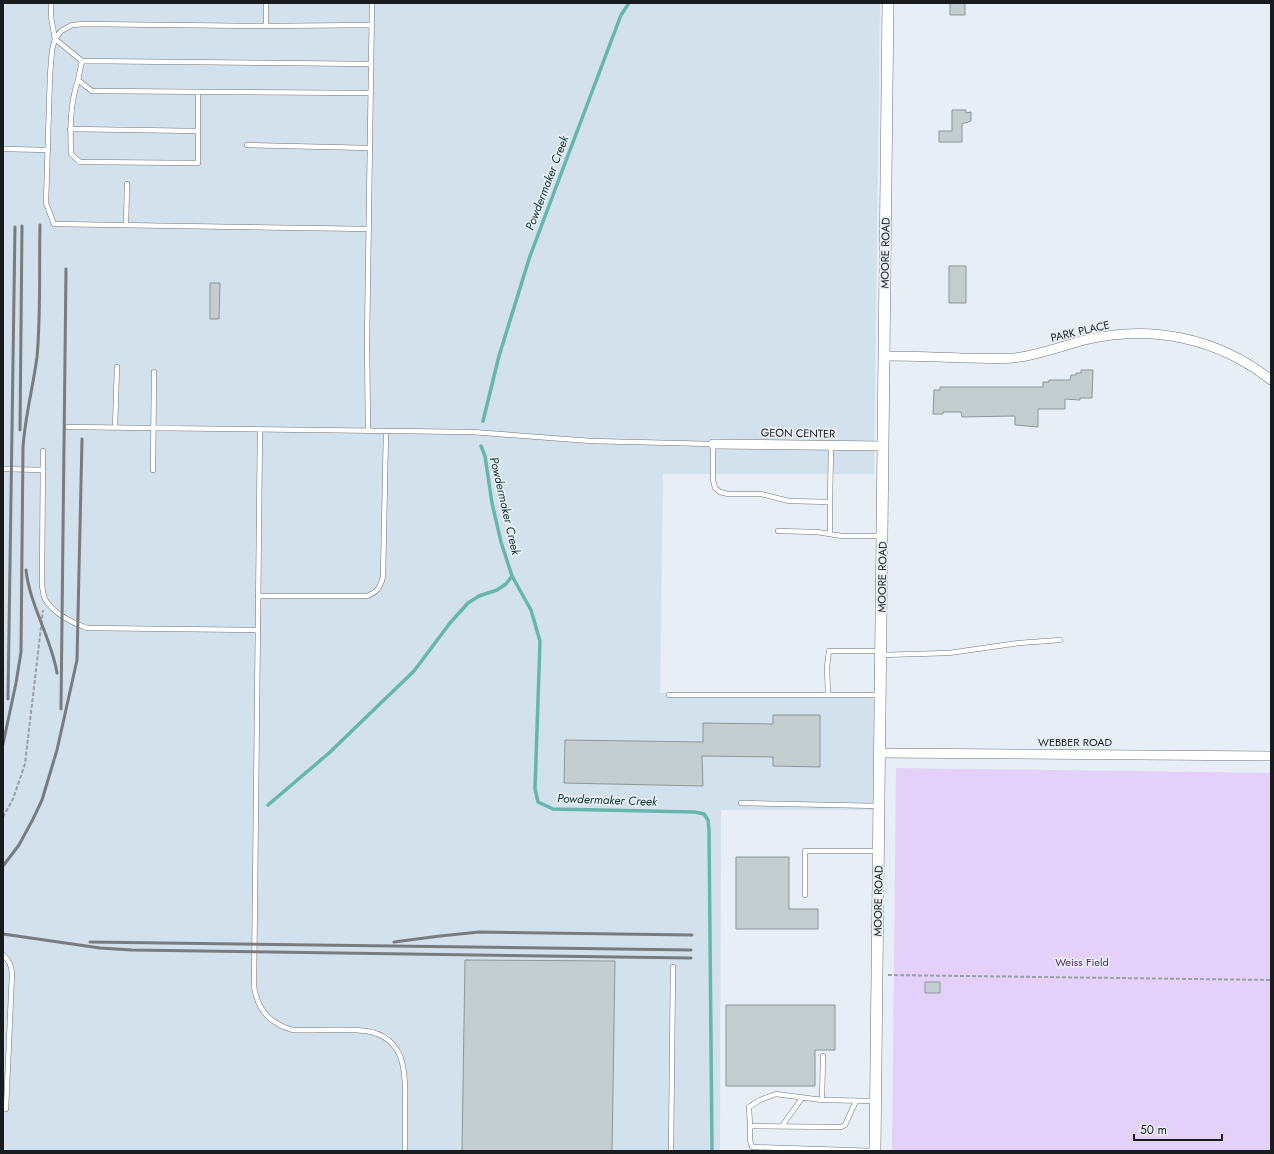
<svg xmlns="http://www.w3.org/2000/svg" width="1274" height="1154" viewBox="0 0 1274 1154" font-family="Jost,sans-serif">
	<rect width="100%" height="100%" fill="#e7eef5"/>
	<path fill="#d3e1ed" d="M3,3H880L874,474H663L660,693L874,695L873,810H721L720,1151H3Z"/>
	<path fill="#e4d1f9" d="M896,768L1271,773V1151H892Z"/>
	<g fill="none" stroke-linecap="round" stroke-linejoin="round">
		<path stroke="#65b6ac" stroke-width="3.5" d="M483,421L499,356L530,256L621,15L629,3
			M481,446L485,456L492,503L501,542L512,576L531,610L540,641L535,789L538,802L553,809L695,812L704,814L708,820L709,830L712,1151
			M268,805L329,753L414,671L450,623L468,603L479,596L497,590L506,584L512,576"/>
	</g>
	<path fill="#c4ced1" stroke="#8c9699" d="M950,3H965V15H950Z
		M952,110H966V113L971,112V121L962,124V142H939V131H952Z
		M949,266H966V303H949Z
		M210,283H220L219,319H210Z
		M1081,370H1093L1092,398H1080V400L1065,399V409H1038V427L1015,425V416L962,417L961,412H943V414H933L934,390H940V387H1043V382H1049V380H1070L1071,375H1076V373H1081Z
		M773,715H820V767L773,766V757L702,756L703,786L564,783L565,740L703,742V723L773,724Z
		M736,857H789V909H818V929H736Z
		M465,960L615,961L612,1151H462Z
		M925,982H940V993H925Z
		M726,1005H835V1050H815V1086H726Z"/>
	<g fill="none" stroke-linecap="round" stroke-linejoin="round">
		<defs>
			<path id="service" d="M51,3V17L55,39L82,61
				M266,3V26L372,25
				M266,26L84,24L72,25L61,31L55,39L52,50L50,75L46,203L54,224L369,229
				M78,80C70,104 70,129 71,154L80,162L198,163V92
				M371,93L92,91L78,80L82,61L371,64
				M70,129L198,131
				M247,145L370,148
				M3,149L48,150
				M126,225L127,184
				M68,427L472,432L591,441L713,444V480L715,488L720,492L728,494H761L789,501L830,502L831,445
				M115,428L117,367
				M260,430L254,986C257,1009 270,1024 293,1030C317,1031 342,1028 366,1031C406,1037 406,1073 405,1105C405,1121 405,1136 405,1151
				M368,430L367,341L372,3
				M43,451L42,586C43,590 43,595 45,599C53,613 72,623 87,628L258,630
				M3,469L43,470
				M153,470L154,372
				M778,531L817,532L842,536H882
				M830,534V502
				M258,596H367C377,592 380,588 383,577L386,431
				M881,655L949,653L1019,643L1060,640
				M669,695H881
				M828,695L827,667L829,651H881
				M741,803L879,806
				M805,895V851H878
				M3,955C10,961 11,966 12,974L6,1109H3
				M822,1100L823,1056
				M856,1101L845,1125L841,1127L750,1126L749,1107L760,1100L776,1094L822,1100L874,1101
				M750,1126V1140L752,1147L875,1151
				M782,1126L802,1098
				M671,1151L673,967"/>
			<path id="minor" d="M884,356C910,356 937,357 963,358C980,358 997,359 1014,358C1039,355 1062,346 1085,340C1151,324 1218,338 1271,380
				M713,444L883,446
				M880,753L1271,756"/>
			<path id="tertiary" d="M875,1151L888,3"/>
		</defs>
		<use href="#service" stroke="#6d747a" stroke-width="5.5"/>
		<use href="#minor" stroke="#6d747a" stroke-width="10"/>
		<use href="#tertiary" stroke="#6d747a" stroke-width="12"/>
		<path stroke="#9a9fa5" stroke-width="2" stroke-dasharray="4 2" stroke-linecap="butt" d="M3,817L13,799L25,764L43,610
			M888,975L1271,980"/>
		<use href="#service" stroke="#fff" stroke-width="4.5"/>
		<use href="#minor" stroke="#fff" stroke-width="9"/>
		<use href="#tertiary" stroke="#fff" stroke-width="11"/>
		<path stroke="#777c80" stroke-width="3" d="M20,430L22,226
			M26,570C30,606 51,637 57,673
			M8,699L15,227
			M61,709L66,269
			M3,744L16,683L21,652L23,447C25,417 33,387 37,357C41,313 39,269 40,225
			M3,866L19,845L33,819L42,800L57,750L77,660L82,439
			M3,934L100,948L132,950L691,958
			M90,942L691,950
			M394,942L440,936L479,932L692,935"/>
	</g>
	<g text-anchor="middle" stroke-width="3.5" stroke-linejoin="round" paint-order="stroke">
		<g font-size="11" fill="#191c1e" stroke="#e7eef5">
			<text transform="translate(885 253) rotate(-89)" y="4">MOORE ROAD</text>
			<text transform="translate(1080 331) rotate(-13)" y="4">PARK PLACE</text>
			<text transform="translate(798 433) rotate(1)" y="4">GEON CENTER</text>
			<text transform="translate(882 577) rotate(-89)" y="4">MOORE ROAD</text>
			<text x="1075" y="746">WEBBER ROAD</text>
			<text transform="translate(878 901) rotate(-89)" y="4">MOORE ROAD</text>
		</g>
		<g font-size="11" fill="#502d6e" stroke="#e7eef5">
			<text x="1082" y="966">Weiss Field</text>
		</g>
		<g font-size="12" font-style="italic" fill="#0f3632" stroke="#e7eef5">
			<text transform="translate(547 183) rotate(-69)" y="4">Powdermaker Creek</text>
			<text transform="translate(505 506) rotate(77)" y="4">Powdermaker Creek</text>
			<text transform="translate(607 800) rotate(2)" y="4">Powdermaker Creek</text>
		</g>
	</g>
	<rect width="1274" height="1154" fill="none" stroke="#191c1e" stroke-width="8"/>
	<path d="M1134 1134v6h88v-6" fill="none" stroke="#191c1e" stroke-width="2"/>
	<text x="1140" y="1134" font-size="12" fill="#191c1e" stroke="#e7eef5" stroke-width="3" paint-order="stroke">50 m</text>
</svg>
